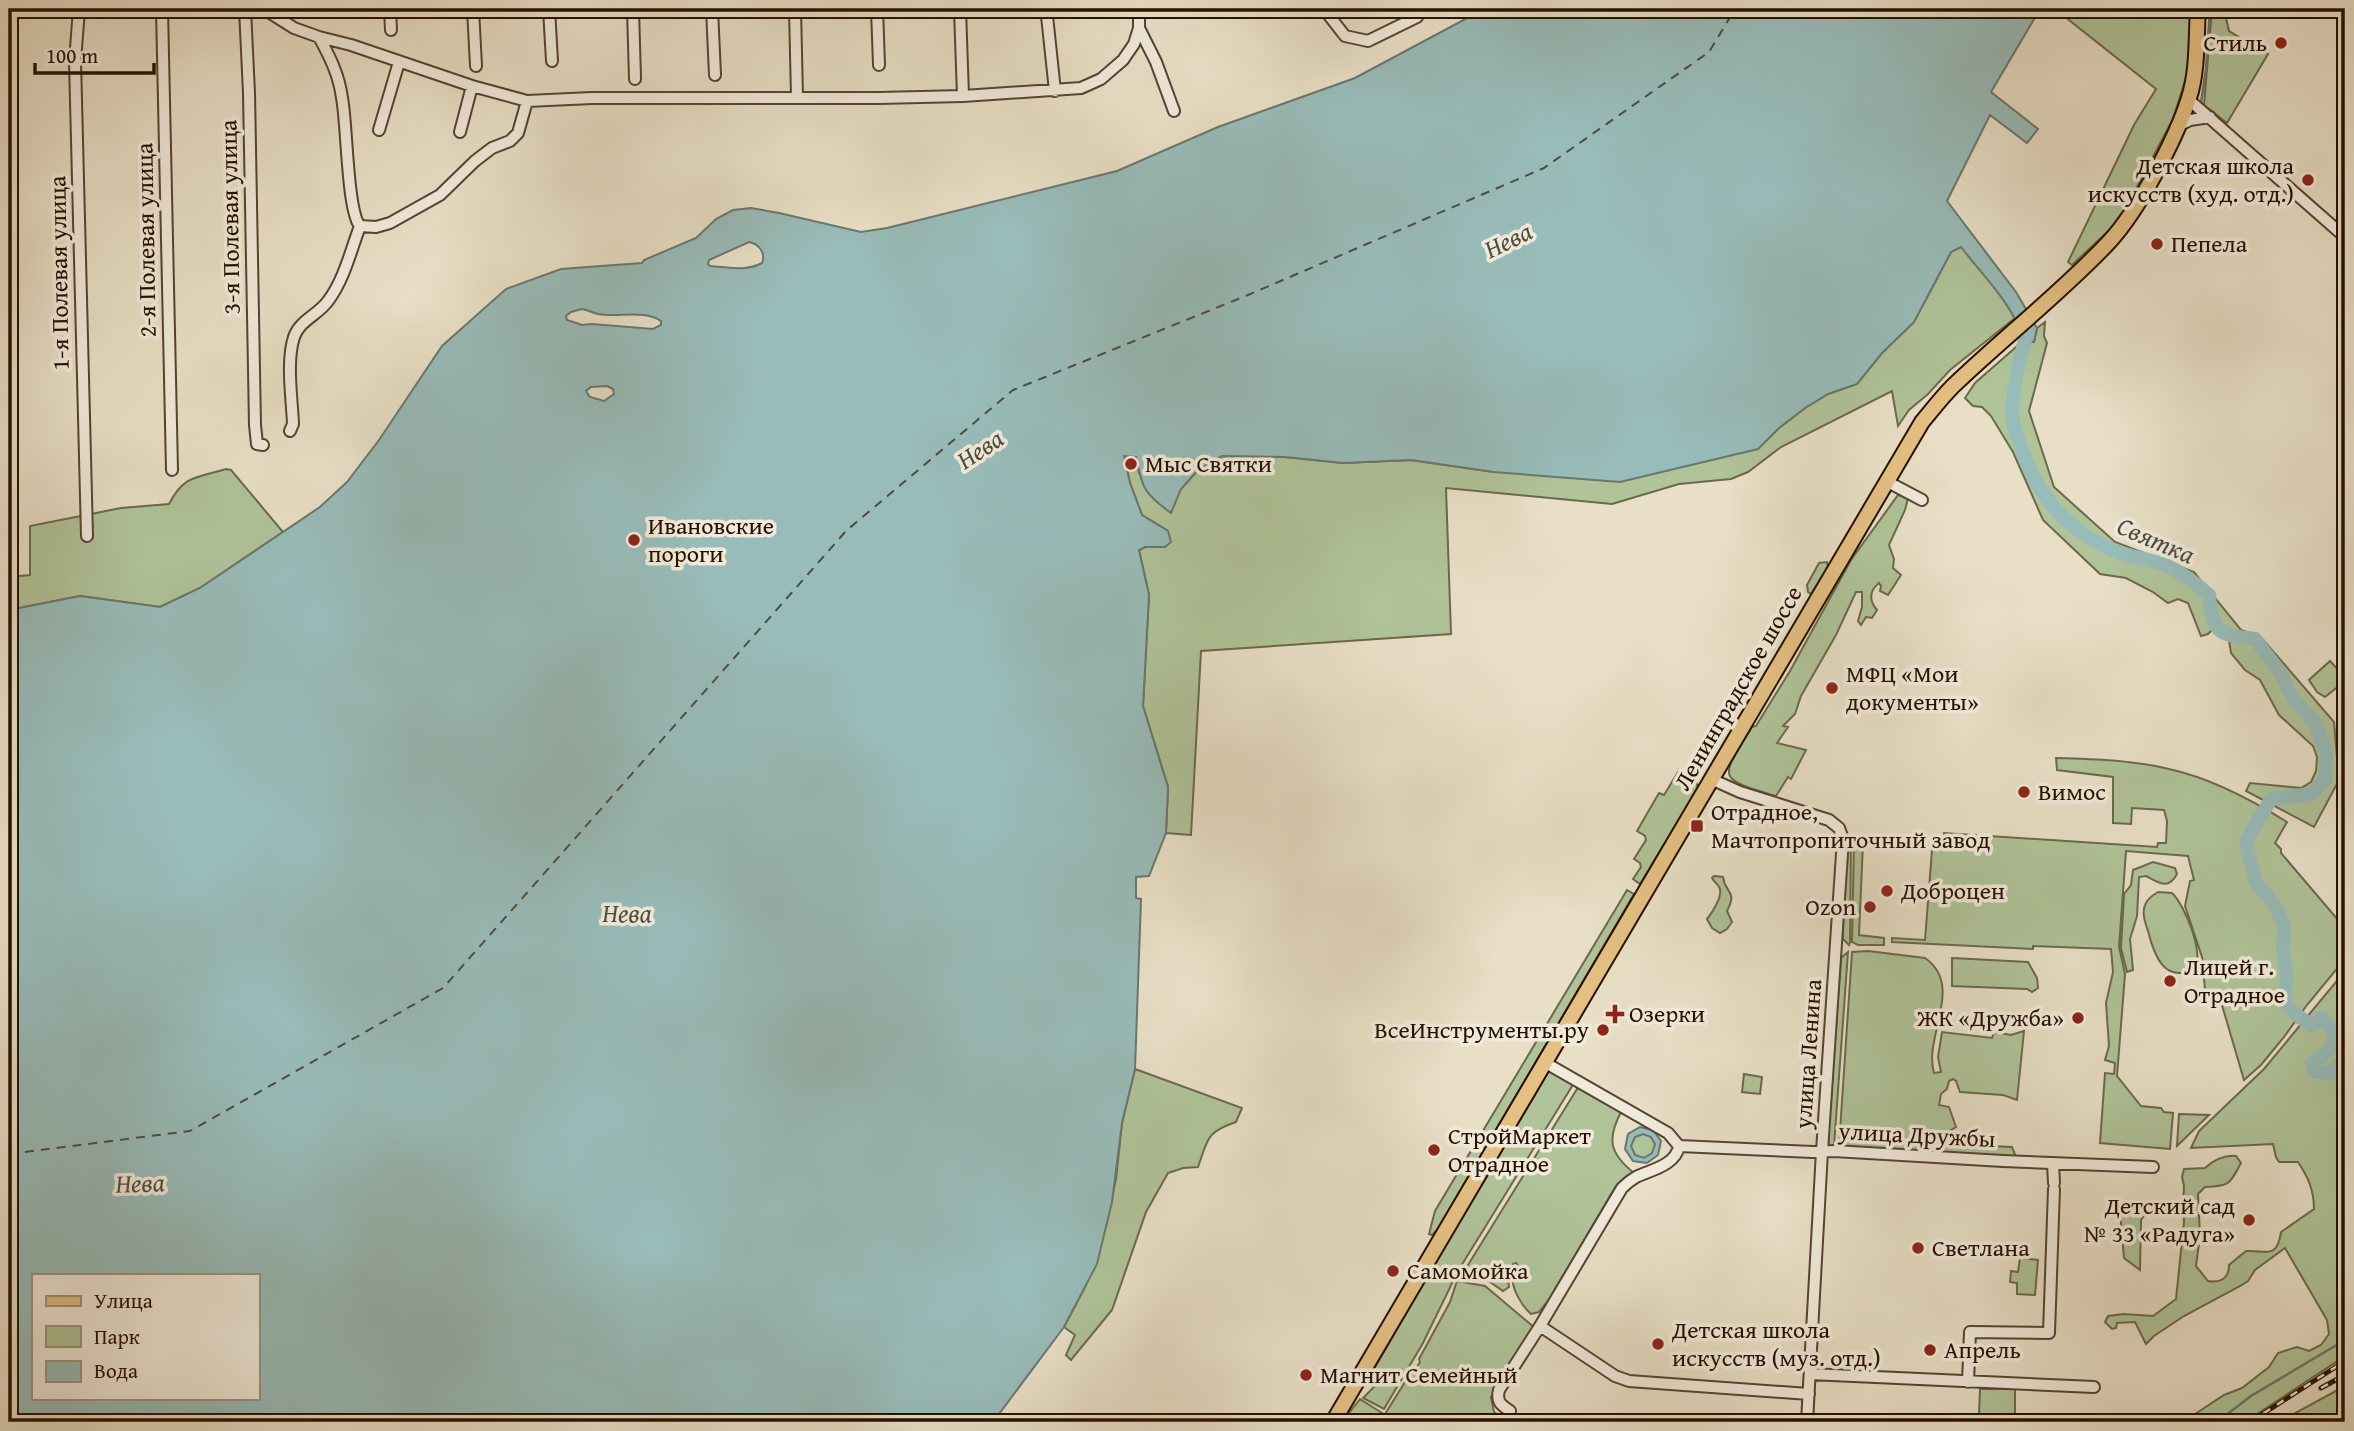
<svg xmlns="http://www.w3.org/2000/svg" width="2354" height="1431" viewBox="0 0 2354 1431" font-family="'Gentium Book Plus',serif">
	<rect width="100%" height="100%" fill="#e8dfc6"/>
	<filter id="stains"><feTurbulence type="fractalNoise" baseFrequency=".00286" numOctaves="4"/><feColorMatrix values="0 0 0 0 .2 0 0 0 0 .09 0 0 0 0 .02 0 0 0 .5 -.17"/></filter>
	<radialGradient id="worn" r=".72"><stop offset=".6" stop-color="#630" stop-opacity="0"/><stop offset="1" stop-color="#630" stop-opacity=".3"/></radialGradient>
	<path fill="#b0c399" stroke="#6b694d" stroke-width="2" d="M2055,9H2192L2189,68L2173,119L2119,221L2072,265L2068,262L2134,125L2156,89Z
		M2212,9H2224L2229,31L2268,54L2227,123L2204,105Z
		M1961,246C1979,271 2001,291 2015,318L1950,370L1928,394L1909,410L1898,426L1892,391L1781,447L1748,472L1731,479L1679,484L1612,504L1446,488L1451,634L1201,651L1191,835L1166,833L1168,787L1143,706L1149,595L1139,550L1145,547H1165L1168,531L1142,515L1130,483L1124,455L1136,457L1139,473L1181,489L1198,470L1222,456L1285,457L1343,463L1411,460L1494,472L1758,449L1779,428L1805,408L1828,394L1857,384L1882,353L1914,322L1951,252Z
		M2045,322L2044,336L2047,343L2029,411L2054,487L2115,542L2194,572L2241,630L2260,636L2334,722L2339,780L2314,827L2246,791L2250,783L2301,788L2311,782L2316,771L2317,757L2313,746L2279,715L2260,680L2245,670L2231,653L2229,640L2212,630L2208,634L2201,636L2188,603L2178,599L2168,603L2153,592L2126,578L2100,574L2043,520L2013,452L1991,416L1982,407L1973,406L1965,398L1975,383L2024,340L2034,342L2037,328Z
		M226,469L231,470L283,532L200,588L160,607L80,596L9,610V577L30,575V526L121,508L169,504C184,475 196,478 226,469Z
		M1898,495L1908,498L1905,510L1889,545L1894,559L1893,568L1901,575L1888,595L1880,591L1881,586L1879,583C1869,591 1869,601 1877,610L1872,618L1866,617L1861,625L1858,621L1862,607V592H1856L1836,635L1801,696L1795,714L1783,726L1788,727L1777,743L1806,750L1791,779L1788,777L1776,796C1714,778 1721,778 1752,727L1756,726L1790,671L1851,560Z
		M1827,562L1828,568L1811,594L1808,592L1807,585L1819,563Z
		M2330,661L2345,677V681L2325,697L2317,692L2309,680Z
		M2056,758C2094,759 2132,760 2169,769C2210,778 2252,800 2287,822L2275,843L2281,849V853L2345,928V959L2307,1005L2284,1037L2261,1065L2244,1080L2219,995L2212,1004L2206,1000L2202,957L2185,906L2190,881L2194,880L2188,856L2126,851L2119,947L2125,974L2117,1076L2141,1106L2161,1108L2164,1112L2173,1113L2170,1149L2100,1143L2105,1073L2114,1074L2115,1063L2105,1060L2109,1046L2106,1003L2113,972L2111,949L2033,946V949L1892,942V938L1925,940L1933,837H1944V833L2157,847L2158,843H2166L2167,821L2164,810L2132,808L2131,824L2113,823V777L2057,770Z
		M1678,772L1696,782L1698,788L1640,884L1633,879L1641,867L1640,863L1634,859L1646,840L1645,836L1637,831L1659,793L1664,795Z
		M1851,842L1850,943L1849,945L1843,939V931L1847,843Z
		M1854,842L1863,843L1859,935L1884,938V945H1858L1852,942Z
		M2153,862L2175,868L2177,874C2168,891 2158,882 2146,876L2139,877L2137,916L2130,939L2133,970L2127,972L2121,948L2124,894L2131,885L2133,870Z
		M1714,876L1723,877C1725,894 1738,890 1727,911L1732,922L1727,929L1720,933L1712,928L1707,919C1712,913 1724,895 1719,887C1717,883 1714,882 1712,878Z
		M1627,890L1634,894L1438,1229L1432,1235L1429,1234L1435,1211Z
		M2158,892L2172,893C2185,905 2204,953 2195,969C2164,984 2154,955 2148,931C2145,922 2141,911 2146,903C2148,898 2153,895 2158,892Z
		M1868,951L1925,958C1965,986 1923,1037 1934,1073L1941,1072L1938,1057L1942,1032L1992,1038L1994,1032L2011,1035L2024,1031L2017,1100L2003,1095L1960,1092L1956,1081L1953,1079L1949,1081L1947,1089L1941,1094L1939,1105L1949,1107L1956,1127L1946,1133L1947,1144L2012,1147L2016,1157L1839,1146L1852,952Z
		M1848,952L1834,1146L1830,1145L1828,1142L1841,958Z
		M1952,958L2028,962L2037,978L2038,988L2032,992L2027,989L1952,986Z
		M2345,971V1356L2245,1422H2193L2195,1414L2224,1395L2242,1388L2269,1367L2278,1353L2297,1347L2309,1351L2321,1345L2329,1334L2327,1320L2285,1248L2255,1270L2248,1281L2242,1285L2184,1316L2154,1336L2146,1344L2135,1322L2117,1323L2116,1328L2112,1329L2105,1322L2108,1316L2124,1314L2153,1316L2176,1299L2184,1222L2183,1206L2184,1186L2182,1177L2184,1169L2205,1168C2214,1160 2225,1155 2236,1156L2241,1163C2229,1185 2230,1186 2205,1187L2198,1194L2200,1236L2196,1266L2208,1281C2220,1283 2229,1279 2229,1265L2246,1251C2266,1250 2277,1260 2281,1232L2314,1209C2314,1190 2308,1177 2298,1162H2279L2276,1157L2273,1144L2191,1148L2199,1131L2264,1069Z
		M1548,1068L1574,1083L1458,1271L1423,1343L1384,1409L1363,1398L1374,1387L1371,1384L1373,1381L1370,1376Z
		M1135,1069L1242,1108L1236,1122C1206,1132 1208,1139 1198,1167L1183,1168L1168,1173L1146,1212L1112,1310L1071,1360L1066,1355L1075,1335L1064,1327L1085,1287L1106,1225L1116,1179L1122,1123Z
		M1744,1074L1762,1077L1760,1094L1742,1092Z
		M1577,1089H1581L1621,1112C1607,1139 1609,1153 1634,1173L1628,1175L1616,1186L1548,1301L1539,1312L1531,1314C1523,1307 1511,1289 1513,1277C1514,1273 1517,1270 1518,1266L1516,1263L1513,1264L1508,1279L1509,1287L1503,1291L1487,1280L1463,1276V1273Z
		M2179,1114L2209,1115L2177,1146Z
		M1631 1146a12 12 0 1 1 24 0a12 12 0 1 1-24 0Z
		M2120,1212H2147L2141,1220L2140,1270L2124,1258Z
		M2020,1258L2038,1260L2035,1295L2017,1294V1283L2010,1282L2011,1271L2018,1272Z
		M1457,1281L1485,1286L1535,1328L1491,1397L1494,1412L1502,1418L1499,1422H1380L1410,1374L1414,1372L1420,1362L1419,1359L1450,1302Z
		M2345,1386V1422H2279Z
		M1980,1389H2015V1415L1979,1414Z
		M1360,1399L1382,1413L1376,1422H1342Z"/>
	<path fill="#98bcb9" stroke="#6a776f" stroke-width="2" fill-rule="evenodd" d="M1484,9H2040L1991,92L2038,129L2027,143L1990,115L1947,201L2016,292L2037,328L2034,342L2024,340C2012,303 1984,277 1961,247L1951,252L1914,322L1882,353L1857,384L1828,394L1805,408L1779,428L1758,449L1620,482L1494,472L1411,460L1343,463L1285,457L1222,456L1198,470L1181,489L1171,513C1145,494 1142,489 1136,457L1124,456L1130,483L1142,515L1168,531L1171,542L1165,547H1145L1139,550L1149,595L1143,706L1168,787L1166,833L1149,876L1136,877V898L1141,899L1135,1069L1122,1123L1112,1202L1097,1264L1064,1327L993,1422H9V610L80,596L160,607L200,588L320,507L347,482L379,440L442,346L506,289L561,269L642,263L644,260L696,238L716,219L733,210L751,208L779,213L861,232L887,228L1117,171L1218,127L1355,78ZM749,242C759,244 766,253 762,263C745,272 728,267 710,266L708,264L709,260ZM582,309C588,310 593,313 598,314C618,318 644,309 661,321V325L653,329L592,324L582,325L567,320L566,316L571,312ZM607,386L613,389L614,394L604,401L590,397L586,391L591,387ZM33,1275H257V1398H33Z
		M1640,1127L1653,1130L1661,1141L1658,1155L1647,1163L1633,1161L1625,1149L1628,1134ZM1643,1134L1651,1137L1655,1144L1652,1153L1644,1158L1635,1155L1631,1146L1635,1137Z"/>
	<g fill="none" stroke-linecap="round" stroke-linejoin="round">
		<path stroke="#6a776f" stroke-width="2.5" d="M2201,103L2206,69L2210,9
			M2217,1422L2251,1396L2345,1340"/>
		<path stroke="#98bcb9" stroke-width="14" d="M2025,324C2027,337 2024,344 2021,355C2017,370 2012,399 2012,414C2013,426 2018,439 2022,450C2037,495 2069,532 2113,550C2130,557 2148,559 2165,565C2182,572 2196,584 2209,595C2213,635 2218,634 2255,639L2280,672L2292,697L2315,723L2326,752L2325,780L2312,794L2271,799L2247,839V848L2256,882L2276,907L2284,926L2283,947L2287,980L2284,993L2288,1008L2310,1025L2322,1018L2337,1036L2329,1050L2312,1063L2314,1071L2330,1073L2339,1065L2345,1068"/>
		<path stroke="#4e4c41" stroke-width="2" stroke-dasharray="9 7" stroke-linecap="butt" d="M9,1154L190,1131L443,988L846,531L1013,390L1248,295L1544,168L1709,52L1735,9"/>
		<defs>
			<path id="minor" d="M79,9L75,61L87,536
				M162,9L172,470
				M245,9L249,93L255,425L257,444L263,445
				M264,9L294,28L319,37L351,45L472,86L527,101L592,98H879L963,96L1081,88L1101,79L1123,60L1134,44L1139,28V9
				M390,9L391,30
				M473,9L476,66
				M549,9L552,61
				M633,9L635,79
				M712,9L715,75
				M795,9L797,97
				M877,9L879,65
				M960,9L963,96
				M1324,9L1345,36L1368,41L1417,17L1421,9
				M1047,16L1055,91
				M1139,28L1156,62L1174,111
				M2188,99L2345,237
				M2176,127L2190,120L2210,117
				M379,130L399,62
				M460,132L472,86
				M360,226L376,227L390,223L440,195L475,161L492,148L510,141L518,133L527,101
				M290,431L293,424C292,399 286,361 294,337C300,320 318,315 328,301C344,280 351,250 360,226C347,211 347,122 342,98C339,75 330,57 319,37
				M1886,481L1922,500
				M1711,779L1740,792L1829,820L1839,828L1843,839L1822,1151L1807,1422
				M1544,1062L1668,1133L1679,1146
				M1679,1146L1813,1152L1834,1151L2003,1161L2153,1167
				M2053,1163L2054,1183
				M1540,1326L1615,1376L1629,1381L1809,1394
				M1810,1374L2094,1387
				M1968,1382L1970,1332L2049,1333L2054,1189
				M1504,1422L1510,1411C1501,1405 1496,1402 1499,1390L1540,1326L1622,1188C1626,1184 1631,1180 1636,1177C1651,1170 1676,1165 1679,1146"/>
			<path id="major" d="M1333,1422L1922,422C1932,410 1942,397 1953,386C2004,337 2061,293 2109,242C2138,211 2176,139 2189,98C2198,70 2196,38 2198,9"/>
		</defs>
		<use href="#minor" stroke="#564332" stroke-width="14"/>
		<use href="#major" stroke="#260f01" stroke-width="18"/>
		<use href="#minor" stroke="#f0eada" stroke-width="10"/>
		<use href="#major" stroke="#e4c083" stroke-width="14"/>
		<defs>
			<path id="rail" d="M2321,1388L2345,1375
				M2250,1422L2345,1361"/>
		</defs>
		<use href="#rail" stroke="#260f01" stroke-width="5"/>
		<use href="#rail" stroke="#f0eada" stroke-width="2.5" stroke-dasharray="8" stroke-linecap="butt"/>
	</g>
	<g fill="#8f2418" stroke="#f0eada" stroke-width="2.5">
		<circle cx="2281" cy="43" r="7"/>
		<circle cx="2308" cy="180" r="7"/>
		<circle cx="2157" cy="244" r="7"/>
		<circle cx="1131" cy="464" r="7"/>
		<circle cx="634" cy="540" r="7"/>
		<circle cx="1832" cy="688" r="7"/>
		<circle cx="2024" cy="792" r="7"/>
		<rect x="1690" y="819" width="14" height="14" rx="3.5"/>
		<circle cx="1887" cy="891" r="7"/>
		<circle cx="1870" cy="907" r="7"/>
		<circle cx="2170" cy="981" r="7"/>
		<path d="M1611.5 1003.5h7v7h7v7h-7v7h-7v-7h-7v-7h7z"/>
		<circle cx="2078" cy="1018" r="7"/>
		<circle cx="1603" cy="1030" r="7"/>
		<circle cx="1434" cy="1150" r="7"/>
		<circle cx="2249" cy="1220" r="7"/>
		<circle cx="1918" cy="1248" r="7"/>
		<circle cx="1393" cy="1271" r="7"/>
		<circle cx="1658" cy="1344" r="7"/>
		<circle cx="1930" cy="1350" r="7"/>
		<circle cx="1306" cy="1375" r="7"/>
	</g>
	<g text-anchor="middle" stroke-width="7" stroke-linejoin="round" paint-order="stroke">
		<g font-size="24" fill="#260f01" stroke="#f0eada" text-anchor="start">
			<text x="2267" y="51" text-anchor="end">Стиль</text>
			<text x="2294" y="174" text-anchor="end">Детская школа<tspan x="2294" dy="28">искусств (худ. отд.)</tspan></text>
			<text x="2171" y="252">Пепела</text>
			<text x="1145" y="472">Мыс Святки</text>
			<text x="648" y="534">Ивановские<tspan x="648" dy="28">пороги</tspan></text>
			<text x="1846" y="682">МФЦ «Мои<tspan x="1846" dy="28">документы»</tspan></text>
			<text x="2038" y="800">Вимос</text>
			<text x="1711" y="820">Отрадное,<tspan x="1711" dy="28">Мачтопропиточный завод</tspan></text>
			<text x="1901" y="899">Доброцен</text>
			<text x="1856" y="915" text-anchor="end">Ozon</text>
			<text x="2184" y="975">Лицей г.<tspan x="2184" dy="28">Отрадное</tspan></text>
			<text x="1629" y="1022">Озерки</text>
			<text x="2064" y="1026" text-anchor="end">ЖК «Дружба»</text>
			<text x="1589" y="1038" text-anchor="end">ВсеИнструменты.ру</text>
			<text x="1448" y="1144">СтройМаркет<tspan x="1448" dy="28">Отрадное</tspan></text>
			<text x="2235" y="1214" text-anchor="end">Детский сад<tspan x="2235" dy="28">№ 33 «Радуга»</tspan></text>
			<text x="1932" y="1256">Светлана</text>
			<text x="1407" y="1279">Самомойка</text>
			<text x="1672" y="1338">Детская школа<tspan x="1672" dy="28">искусств (муз. отд.)</tspan></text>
			<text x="1944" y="1358">Апрель</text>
			<text x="1320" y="1383">Магнит Семейный</text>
		</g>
		<g font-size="24" fill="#260f01" stroke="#f0eada">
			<text transform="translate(230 217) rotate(-91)" y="8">3-я Полевая улица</text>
			<text transform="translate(146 240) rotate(-91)" y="8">2-я Полевая улица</text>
			<text transform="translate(59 273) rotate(-91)" y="8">1-я Полевая улица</text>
			<text transform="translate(1738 688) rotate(-60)" y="8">Ленинградское шоссе</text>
			<text transform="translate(1808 1054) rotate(-86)" y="8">улица Ленина</text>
			<text transform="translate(1917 1135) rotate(3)" y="8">улица Дружбы</text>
		</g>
		<g font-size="26" font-style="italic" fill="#4e4c41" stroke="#f0eada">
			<text transform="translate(1508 240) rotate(-26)" y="9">Нева</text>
			<text transform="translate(980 449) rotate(-34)" y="9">Нева</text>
			<text transform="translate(2156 540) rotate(23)" y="9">Святка</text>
			<text x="627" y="922">Нева</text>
			<text transform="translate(140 1183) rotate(-2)" y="9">Нева</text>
		</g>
	</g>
	<rect width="2354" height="1431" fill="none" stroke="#e8dfc6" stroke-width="35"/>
	<rect x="10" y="10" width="2333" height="1410" fill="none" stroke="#260f01" stroke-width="3.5"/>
	<rect x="18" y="18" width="2319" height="1396" fill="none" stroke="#260f01" stroke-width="2"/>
	<rect x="32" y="1274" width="228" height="126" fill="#f0eada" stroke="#9f9283" stroke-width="2"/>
	<rect x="46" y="1296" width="35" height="10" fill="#e4c083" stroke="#9f9283" stroke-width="2"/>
	<text x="94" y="1308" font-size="21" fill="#260f01">Улица</text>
	<rect x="46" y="1326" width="35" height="21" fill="#b0c399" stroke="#9f9283" stroke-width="2"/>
	<text x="94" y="1344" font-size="21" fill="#260f01">Парк</text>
	<rect x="46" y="1361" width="35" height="21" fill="#98bcb9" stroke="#9f9283" stroke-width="2"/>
	<text x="94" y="1378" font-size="21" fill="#260f01">Вода</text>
	<path d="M35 63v10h119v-10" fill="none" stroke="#260f01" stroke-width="3.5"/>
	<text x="46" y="63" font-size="21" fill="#260f01" stroke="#f0eada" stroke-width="5" paint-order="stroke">100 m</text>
	<rect width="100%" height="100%" filter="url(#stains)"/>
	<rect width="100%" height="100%" fill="url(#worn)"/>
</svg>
